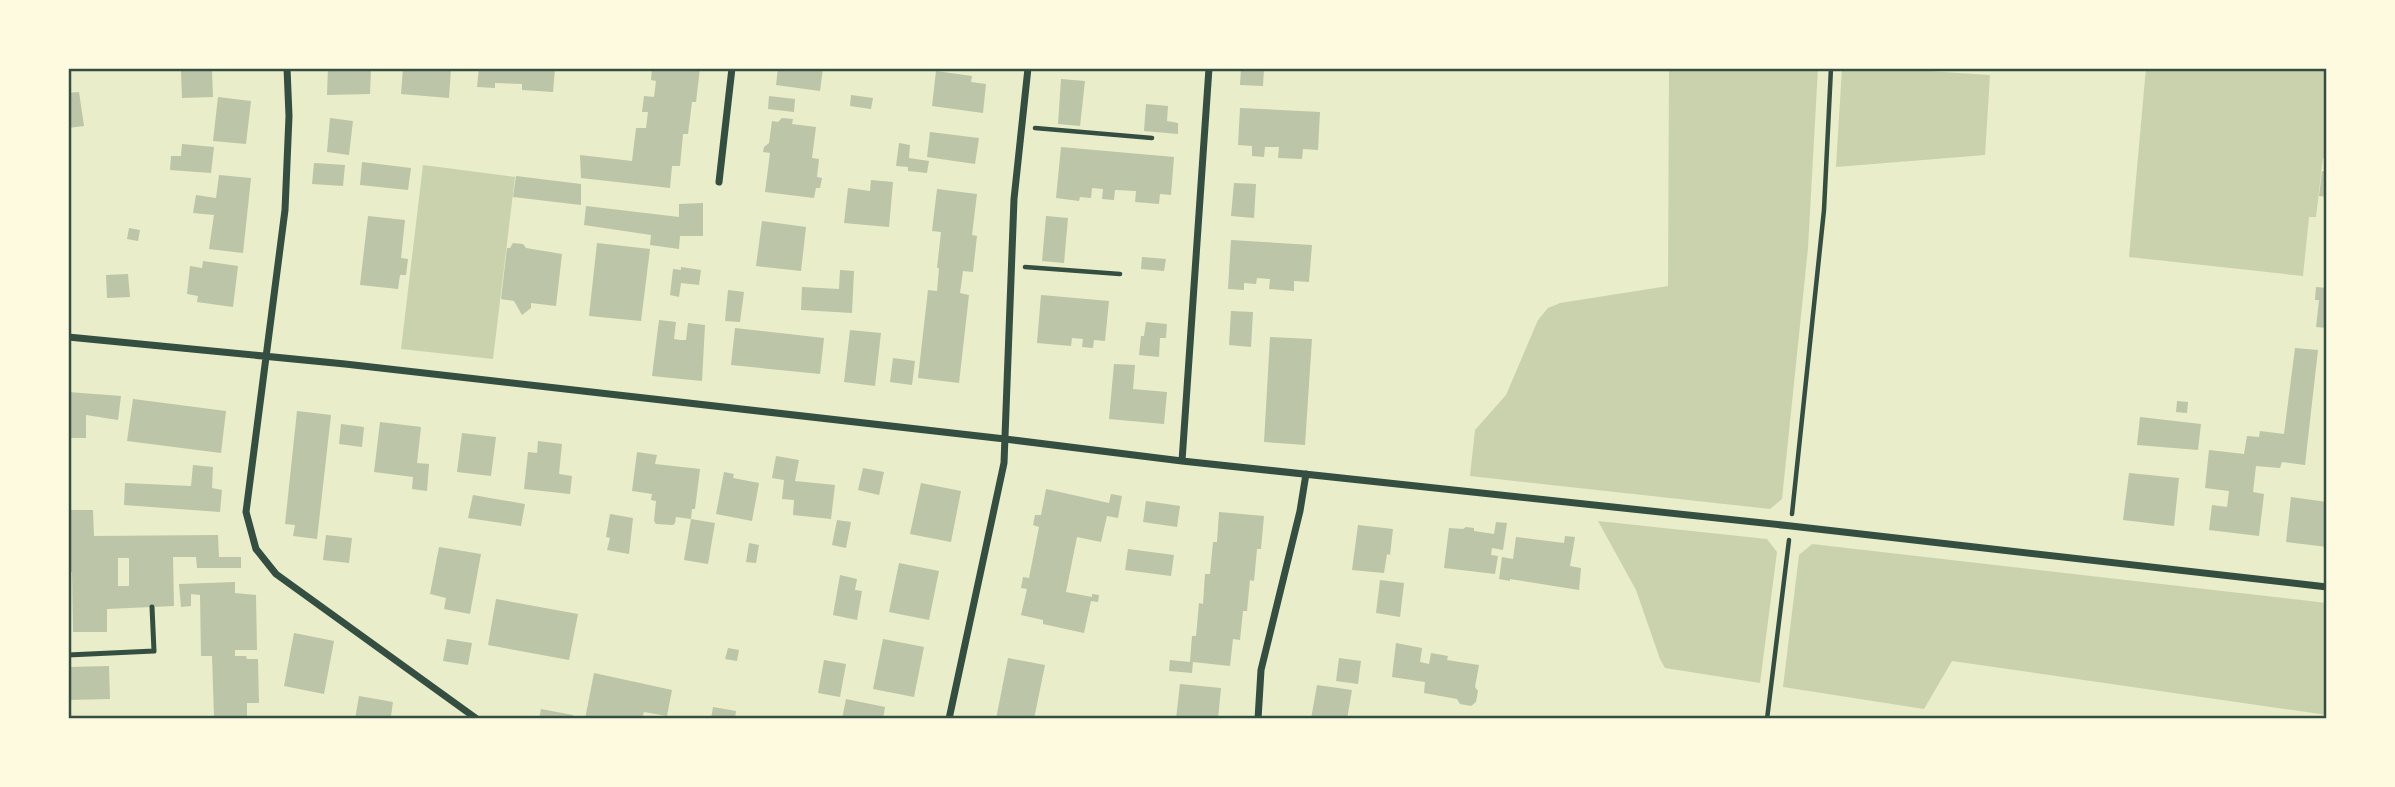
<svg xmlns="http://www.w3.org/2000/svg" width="2395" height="787" viewBox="0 0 2395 787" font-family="'Source Sans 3',sans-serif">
	<rect width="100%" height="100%" fill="#e9edc9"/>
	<path fill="#cad2ad" d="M1669,68H1818L1808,248L1782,499L1770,509L1470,476L1475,430L1506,395L1538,320L1548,308L1560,303L1668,286Z
		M1842,68H1882L1990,75L1985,155L1836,167Z
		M2146,68H2327V158H2323L2316,217H2309L2303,276L2129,257Z
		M423,165L515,177L493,359L401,349Z
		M1598,521L1767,539L1777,552L1760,683L1665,668L1660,659L1636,590Z
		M1812,544L2327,603V715L1952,661L1924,709L1783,687L1799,555Z"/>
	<path fill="#bcc5a7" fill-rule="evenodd" d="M328,68H371L370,94L327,95Z
		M403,68H451L449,98L401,94Z
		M479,68H555L553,92L522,90V84L495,83V88L477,87Z
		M652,68H700L696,102H692L688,134H683L680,166H672L670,188L581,178L580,155L632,161L636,128H646L648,112H642L644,96L654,97L656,81L651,80Z
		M778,68H823L820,91L776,85Z
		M1241,68H1264L1263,86L1240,85Z
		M212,70L213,97L182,98L181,71Z
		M936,71L972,76L971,82L986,84L983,113L932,106Z
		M1061,79L1085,81L1080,126L1058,124Z
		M79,92L84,126L68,128V93Z
		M851,95L873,98L871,109L850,106Z
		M769,96L795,99L794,112L768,109Z
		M218,97L251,101L246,144L213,141Z
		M1146,104L1168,106L1167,121L1178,123V134L1144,131Z
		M1240,108L1320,112L1318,150L1303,149L1302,159L1278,158L1279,147H1265L1264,157L1252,156V146L1238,145Z
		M330,118L353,121L349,155L327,152Z
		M782,118L793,119L792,124L816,127L812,158L819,159L817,177L822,178L820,188H816L814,198L765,192L770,153L763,152L764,147L769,143L772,121L778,122Z
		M930,132L979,138L975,164L927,157Z
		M899,143L910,145L909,158L929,161L927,173L908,171V167L896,166Z
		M182,144L214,147L211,173L170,170L171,156H181Z
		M1061,147L1174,157L1171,195L1160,194L1159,204L1135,202L1136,191L1115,190L1114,200L1102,199L1103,189L1092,188L1091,198L1080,197L1079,201L1056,198Z
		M362,162L411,168L408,190L360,185Z
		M314,163L345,165L343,186L312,184Z
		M2322,171L2327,172V197L2319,196Z
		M219,175L251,178L243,253L209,249L214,215L193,213L196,195L216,198Z
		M516,176L581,184V205L513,197Z
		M871,180L893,182L889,227L844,223L848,188L870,191Z
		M1234,183L1256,184L1254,218L1231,216Z
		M937,189L977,194L972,235L977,236L973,272L963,271L960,293L969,295L959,383L918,378L928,290L937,291L939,268H937L941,232L932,231Z
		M703,203V236H680L679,249L650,245L651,235L584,225L586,206L679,217V204Z
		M368,216L405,220L401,258L408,259L406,275H400L398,289L360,285Z
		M1046,216L1068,218L1064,263L1042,261Z
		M762,221L806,227L801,271L756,266Z
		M129,228L140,230L138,241L127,239Z
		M1231,240L1312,245L1309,282L1294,281V291L1269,289L1270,279L1257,278L1256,284L1244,283V290L1228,289Z
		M513,243L523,244L526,248L562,254L556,306L531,303V308L522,315L514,301L501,299L507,248H510Z
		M597,243L650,249L641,321L589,316Z
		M1142,257L1166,259L1164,271L1141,269Z
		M203,261L238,266L233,307L197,302L198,296L187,294L190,266L202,268Z
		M681,267L701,270L699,285L681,283L679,297L670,295L673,269L681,270Z
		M840,270L854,271L852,313L801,310L802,287L839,289Z
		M128,274L130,297L107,298L106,275Z
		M2316,287L2327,288V328L2316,327L2319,300H2315Z
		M728,290L744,292L740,322L725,321Z
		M1041,295L1109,301L1105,341L1094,340L1093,348L1082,347L1083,339L1072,338L1071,346L1037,343Z
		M1231,311L1253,312L1251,347L1229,345Z
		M659,320L676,322L674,339L680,340H686L688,323L705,325L702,381L652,376Z
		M1146,322L1167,324L1166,338H1160L1159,357L1139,355L1141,336H1144Z
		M735,328L824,338L820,374L731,365Z
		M850,330L881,333L875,386L844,382Z
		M1270,337L1312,339L1305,445L1264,442Z
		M2295,348L2318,350L2305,465L2282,462L2280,468L2256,466L2253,492L2264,494L2259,536L2209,530L2212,505L2227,507L2229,491L2205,488L2209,450L2244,454L2247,436L2259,437L2260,431L2284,434Z
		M893,358L915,361L912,385L890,382Z
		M1114,364L1135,365L1133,389L1167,392L1164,424L1109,419Z
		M68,392L121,396L118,420L86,415V438H68Z
		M133,399L226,411L221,453L127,441Z
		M2177,401L2188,402L2187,413L2176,412Z
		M297,411L331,415L317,539L293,536L295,525L285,524Z
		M2140,417L2201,424L2198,450L2137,445Z
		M380,422L421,427L417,463L429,464L427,491L412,489L413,477L374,472Z
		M341,424L364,427L362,447L339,444Z
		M462,433L496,437L491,476L457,472Z
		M538,441L562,444L559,474L572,476L570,494L524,489L528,452L537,453Z
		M637,452L657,455L655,464L700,469L695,509H692L691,519L715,523L708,564L684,560L691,519L676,517L675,523L673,525L656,524L654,521L656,501L651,500L652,494L632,491Z
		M776,456L799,460L795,481L835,485L831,519L793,515L794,500L782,499L784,480L772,478Z
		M193,465L213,467L212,488L222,490L220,512L124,505L125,483L191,486Z
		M863,468L884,472L879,495L858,490Z
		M724,472L734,474L733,478L759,483L752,521L716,514Z
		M2129,473L2179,478L2174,526L2123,520Z
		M921,483L961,491L951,542L910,534Z
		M1046,489L1109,503L1111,494L1122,496L1118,518L1107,516L1101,542L1077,537L1066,592L1092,597V594L1099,595L1098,602L1091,601L1084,633L1043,624V620L1021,615L1027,589L1021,588L1023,577L1029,578L1039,527L1033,525L1035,515H1041Z
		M473,495L525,504L521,526L468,518Z
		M2291,497L2327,502V547L2286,542Z
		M1146,501L1180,506L1177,527L1143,522Z
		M68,510H93L94,536L218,535L219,557H241V568H197L196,557H173L174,606L107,609V632H73L72,572L68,570ZM118,558H129V586H118Z
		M1219,512L1264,516L1261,549H1257L1254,581L1250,580L1247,611H1243L1240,640L1233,639L1230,666L1193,662L1192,673L1169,671L1170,660L1190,662L1192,636H1196L1199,603L1203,604L1205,574H1210L1213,542H1217Z
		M610,514L633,518L629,554L607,550L610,538L606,537Z
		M837,520L851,522L846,548L832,545Z
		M1496,522L1507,523L1503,550L1492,548L1491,555L1498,556L1495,574L1444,568L1449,528L1463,529L1466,527L1474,528V531L1494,534Z
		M1358,525L1393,529L1390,555L1387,554L1384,573L1352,570Z
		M326,535L352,538L349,563L323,560Z
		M1565,536L1575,537L1570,566L1581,568L1579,590L1510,579V581L1499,579L1502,557L1513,559L1516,537L1564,543Z
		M749,543L759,545L756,563L746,562Z
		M439,547L481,554L470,614L444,609L446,598L430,594Z
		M1128,549L1174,555L1171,576L1125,570Z
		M899,563L939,571L929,620L889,612Z
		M840,575L857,579L855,590L862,591L857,620L833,615Z
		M1380,580L1404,583L1400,617L1376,613Z
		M235,582V593L256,595L257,650H235V656H246L247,659H258L259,703H247V719H220V717H214L212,656H201L200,595L191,594V606L181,607L179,584Z
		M496,599L578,614L569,660L488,645Z
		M294,633L334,641L324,694L284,686Z
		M447,639L472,643L468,665L443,661Z
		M883,639L924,647L914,697L873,689Z
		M1396,643L1422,648L1420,662L1429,664L1431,653L1448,656L1447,660L1479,665L1475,687L1478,691L1476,702L1471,706L1460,704L1457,699L1424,693L1425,682L1392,677Z
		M728,648L739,650L737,661L725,659Z
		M1008,658L1045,665L1034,719H996Z
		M1339,658L1361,661L1358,684L1336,681Z
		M824,660L846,664L840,697L818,693Z
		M109,666L110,699L68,700V667Z
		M594,673L672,690L667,716L644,712L642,719H585Z
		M1180,684L1221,688L1218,719H1176Z
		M1317,685L1352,690L1347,719H1311Z
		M359,696L393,702L391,716L401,719H355Z
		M846,699L885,707L883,719L861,717L859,719H842Z
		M713,707L736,711L735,719H711Z
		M541,709L573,715L572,719H539Z"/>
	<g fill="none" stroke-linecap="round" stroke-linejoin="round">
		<path stroke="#344e41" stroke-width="4.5" d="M1035,128L1152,138
			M1025,267L1120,274
			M1792,514L1824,210L1831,68
			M1767,719L1789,540"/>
		<path stroke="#344e41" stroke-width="5" d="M68,655L154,651L152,607"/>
		<path stroke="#344e41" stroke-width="7" d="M287,68L289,116L285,210L246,512L256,549L276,574L477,719
			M719,182L732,68
			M68,337L345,364L1005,439L1182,461L1791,526L2327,587
			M1182,461L1209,68
			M949,719L1004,463L1014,199L1028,68
			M1258,719L1261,670L1300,511L1306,474"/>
	</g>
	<rect width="2395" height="787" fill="none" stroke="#fefae0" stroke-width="140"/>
	<rect x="70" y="70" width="2255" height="647" fill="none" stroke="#344e41" stroke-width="2.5"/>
</svg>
